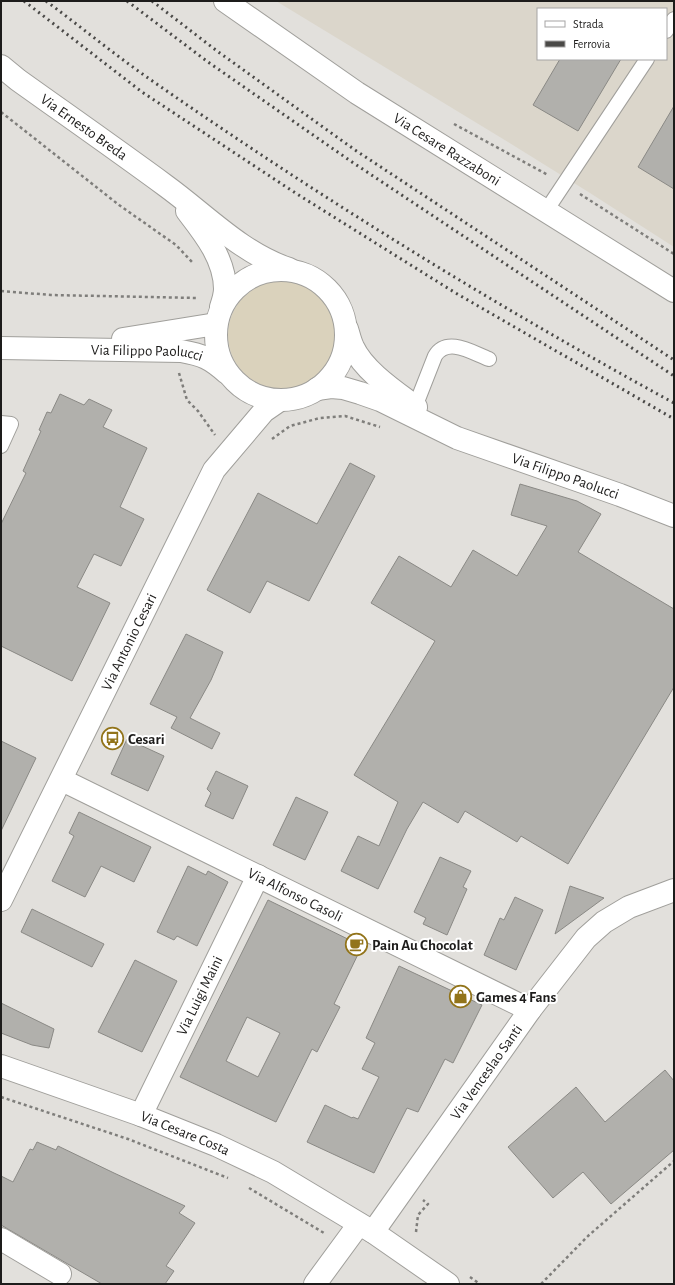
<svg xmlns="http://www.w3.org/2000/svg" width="675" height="1285" viewBox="0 0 675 1285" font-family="'Alegreya Sans',sans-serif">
	<rect width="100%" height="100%" fill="#e2e0dc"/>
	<path fill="#dbd6cb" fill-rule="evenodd" d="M276,1H674V247L590,193L508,142ZM538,9H666V59H538Z"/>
	<path fill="#dad2bc" d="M228 335a54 54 0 1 1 108 0a54 54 0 1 1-108 0Z"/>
	<path fill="#b1b0ac" stroke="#8a8985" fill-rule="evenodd" d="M560,59H621L578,131L533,105Z
		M674,106V189L638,167Z
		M60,394L84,405L89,399L112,410L103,427L147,448L120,507L144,519L121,566L94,554L77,587L110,603L72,681L1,646V524L26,473L23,471L41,431L39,430L47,412L51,413Z
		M350,463L375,476L309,601L267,581L250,613L207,590L258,493L317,524Z
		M520,484L577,501L601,514L578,552L674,609V687L568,864L521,836L517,842L465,811L458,823L423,802L407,829L378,889L341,871L358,836L379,846L398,802L354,775L435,641L371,603L399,556L451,587L473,550L517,576L547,526L511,515Z
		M186,634L223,652L211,680L190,718L220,733L212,749L171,728L177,717L150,704Z
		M127,739L164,756L148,791L111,774Z
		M1,741L36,758L1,831Z
		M216,771L248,786L233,819L205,806L211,793L207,789Z
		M296,797L328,812L305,860L273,845Z
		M79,812L151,847L134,882L101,866L85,897L52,881L74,836L69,833Z
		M440,857L471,871L463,887L467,889L447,935L423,924L426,918L414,912Z
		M188,866L206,875L208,871L228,882L197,946L177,936L174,940L157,932Z
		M570,886L604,898L555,934Z
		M515,897L543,910L516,970L484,955L500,918L504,920Z
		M268,900L362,946L334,1004L340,1007L317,1052L312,1049L276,1122L180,1077ZM247,1017L280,1033L258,1077L226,1061Z
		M32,909L104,944L92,967L21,932Z
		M135,960L177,981L142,1052L98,1032Z
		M399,966L482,1005L453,1063L445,1059L418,1112L407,1108L374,1173L307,1142L325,1105L352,1118L353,1117L358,1119L379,1077L362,1069L375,1043L366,1038Z
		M1,1003L54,1029L49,1048L32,1045L1,1033Z
		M665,1070L674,1081V1150L611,1204L583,1172L553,1198L508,1147L576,1087L605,1122Z
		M37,1142L56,1150L58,1146L114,1173L185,1206L179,1213L195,1223L166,1266L174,1271L165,1284H102L1,1225V1176L13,1182L30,1149L33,1150Z"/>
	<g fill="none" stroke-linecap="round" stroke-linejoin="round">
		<defs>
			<path id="service" d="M666,31L674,19
				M546,211L647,59
				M415,407L435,356C447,336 473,353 489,359
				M1,423L11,424L1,446"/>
			<g id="minor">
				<path id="s1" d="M62,780L530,1010"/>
				<path id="s2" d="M1,900L214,470L264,411L280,400"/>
				<path id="s3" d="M1,1066L141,1115L216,1145L273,1172L373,1232L448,1284"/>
				<path id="s4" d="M141,1115L258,876"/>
				<path id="s5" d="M373,1232L530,1010L586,938L604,922L629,907L674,890"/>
				<path d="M1,1239L60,1274"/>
				<path d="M315,1284L359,1224"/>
			</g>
			<g id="tertiary">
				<path id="s6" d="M225,1L357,93L674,291"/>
				<path id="s7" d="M1,66L18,80C67,115 117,150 166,186C206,215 241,253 289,269"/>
				<path d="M187,211C204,233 225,259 225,289C225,295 223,301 221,307"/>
				<circle cx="281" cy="335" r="65"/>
				<path d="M347,329C349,335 350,341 353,347C364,371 396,392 416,407"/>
				<path d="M123,339L216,324"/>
				<path id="s8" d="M1,348L181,351C203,355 210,358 227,373"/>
				<path id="s9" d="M317,389L331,387L343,388L360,393L380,400L457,438L620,495L674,516"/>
			</g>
		</defs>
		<use href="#service" stroke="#a09f9b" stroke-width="16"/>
		<use href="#minor" stroke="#a09f9b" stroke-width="24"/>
		<use href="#tertiary" stroke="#a09f9b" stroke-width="24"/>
		<path stroke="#7f7e7b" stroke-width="2.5" stroke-dasharray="3 3" stroke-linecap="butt" d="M1,112L119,205L176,245L193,263
			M454,124L548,175
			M580,194L674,254
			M1,291L51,295L198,298
			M179,373L187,400L198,411L215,435
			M272,439L290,426L320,418L345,416L380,427
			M1,1097L128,1139L228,1178
			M249,1188L324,1233
			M416,1232L418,1215L428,1204L423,1200
			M470,1277L480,1284
			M541,1284L588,1236L674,1161"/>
		<use href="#service" stroke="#fff" stroke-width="14"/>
		<use href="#minor" stroke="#fff" stroke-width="22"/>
		<use href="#tertiary" stroke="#fff" stroke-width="22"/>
		<path stroke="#4a4947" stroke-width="3" stroke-dasharray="2 4" stroke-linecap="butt" d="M24,1L142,92L297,194L454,292L674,419
			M46,1C81,27 115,55 151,80C319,197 494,305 674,403
			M127,1L208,62L352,162L674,376
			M152,1L217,51L355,150L674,360"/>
	</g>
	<defs>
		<symbol id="bus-ring" viewBox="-11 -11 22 22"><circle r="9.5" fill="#fff" stroke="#92741a" stroke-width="1.5"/><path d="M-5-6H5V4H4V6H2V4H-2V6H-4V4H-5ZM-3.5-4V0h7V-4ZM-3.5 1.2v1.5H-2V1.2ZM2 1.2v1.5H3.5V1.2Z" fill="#92741a"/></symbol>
		<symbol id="cafe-ring" viewBox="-11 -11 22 22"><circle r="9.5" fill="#fff" stroke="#92741a" stroke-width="1.5"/><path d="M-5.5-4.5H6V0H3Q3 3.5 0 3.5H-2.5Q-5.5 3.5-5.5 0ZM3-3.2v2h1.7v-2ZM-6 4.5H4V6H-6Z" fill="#92741a"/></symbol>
		<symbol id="shop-ring" viewBox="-11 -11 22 22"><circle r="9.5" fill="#fff" stroke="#92741a" stroke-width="1.5"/><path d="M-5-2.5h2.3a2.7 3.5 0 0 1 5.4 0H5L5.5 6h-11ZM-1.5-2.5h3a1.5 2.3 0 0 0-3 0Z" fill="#92741a"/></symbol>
	</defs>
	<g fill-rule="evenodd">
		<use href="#bus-ring" x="100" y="726" width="25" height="25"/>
		<use href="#cafe-ring" x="344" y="932" width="25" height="25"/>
		<use href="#shop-ring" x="448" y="984" width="25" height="25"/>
	</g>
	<g text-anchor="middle" stroke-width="4" stroke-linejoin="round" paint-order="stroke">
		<g font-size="15" fill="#1d1c1b" stroke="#fff">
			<text dy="5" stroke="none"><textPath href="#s7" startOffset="103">Via Ernesto Breda</textPath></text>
			<text dy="5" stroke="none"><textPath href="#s6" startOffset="267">Via Cesare Razzaboni</textPath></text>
			<text dy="5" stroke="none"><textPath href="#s8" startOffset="146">Via Filippo Paolucci</textPath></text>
			<text dy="5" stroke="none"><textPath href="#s9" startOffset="266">Via Filippo Paolucci</textPath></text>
			<text dy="5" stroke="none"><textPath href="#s2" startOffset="288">Via Antonio Cesari</textPath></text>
			<text dy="5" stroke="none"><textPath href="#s1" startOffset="260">Via Alfonso Casoli</textPath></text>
			<text dy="5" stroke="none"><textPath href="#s4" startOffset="133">Via Luigi Maini</textPath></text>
			<text dy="5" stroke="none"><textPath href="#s5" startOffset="196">Via Venceslao Santi</textPath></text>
			<text dy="5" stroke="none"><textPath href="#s3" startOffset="196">Via Cesare Costa</textPath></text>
		</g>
		<g font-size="15" font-weight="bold" fill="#1d1c1b" stroke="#fff" text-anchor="start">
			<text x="128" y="744">Cesari</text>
			<text x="372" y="950">Pain Au Chocolat</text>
			<text x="476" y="1002">Games 4 Fans</text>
		</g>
	</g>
	<rect width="675" height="1285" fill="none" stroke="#1d1c1b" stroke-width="4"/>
	<rect x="537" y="8" width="130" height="52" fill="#ffffff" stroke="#a5a4a4"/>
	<rect x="545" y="21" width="20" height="6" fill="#ffffff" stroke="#a5a4a4"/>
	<text x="573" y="28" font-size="12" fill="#1d1c1b">Strada</text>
	<rect x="545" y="41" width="20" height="6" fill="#4a4947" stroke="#a5a4a4"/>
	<text x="573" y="48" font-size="12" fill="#1d1c1b">Ferrovia</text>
</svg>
